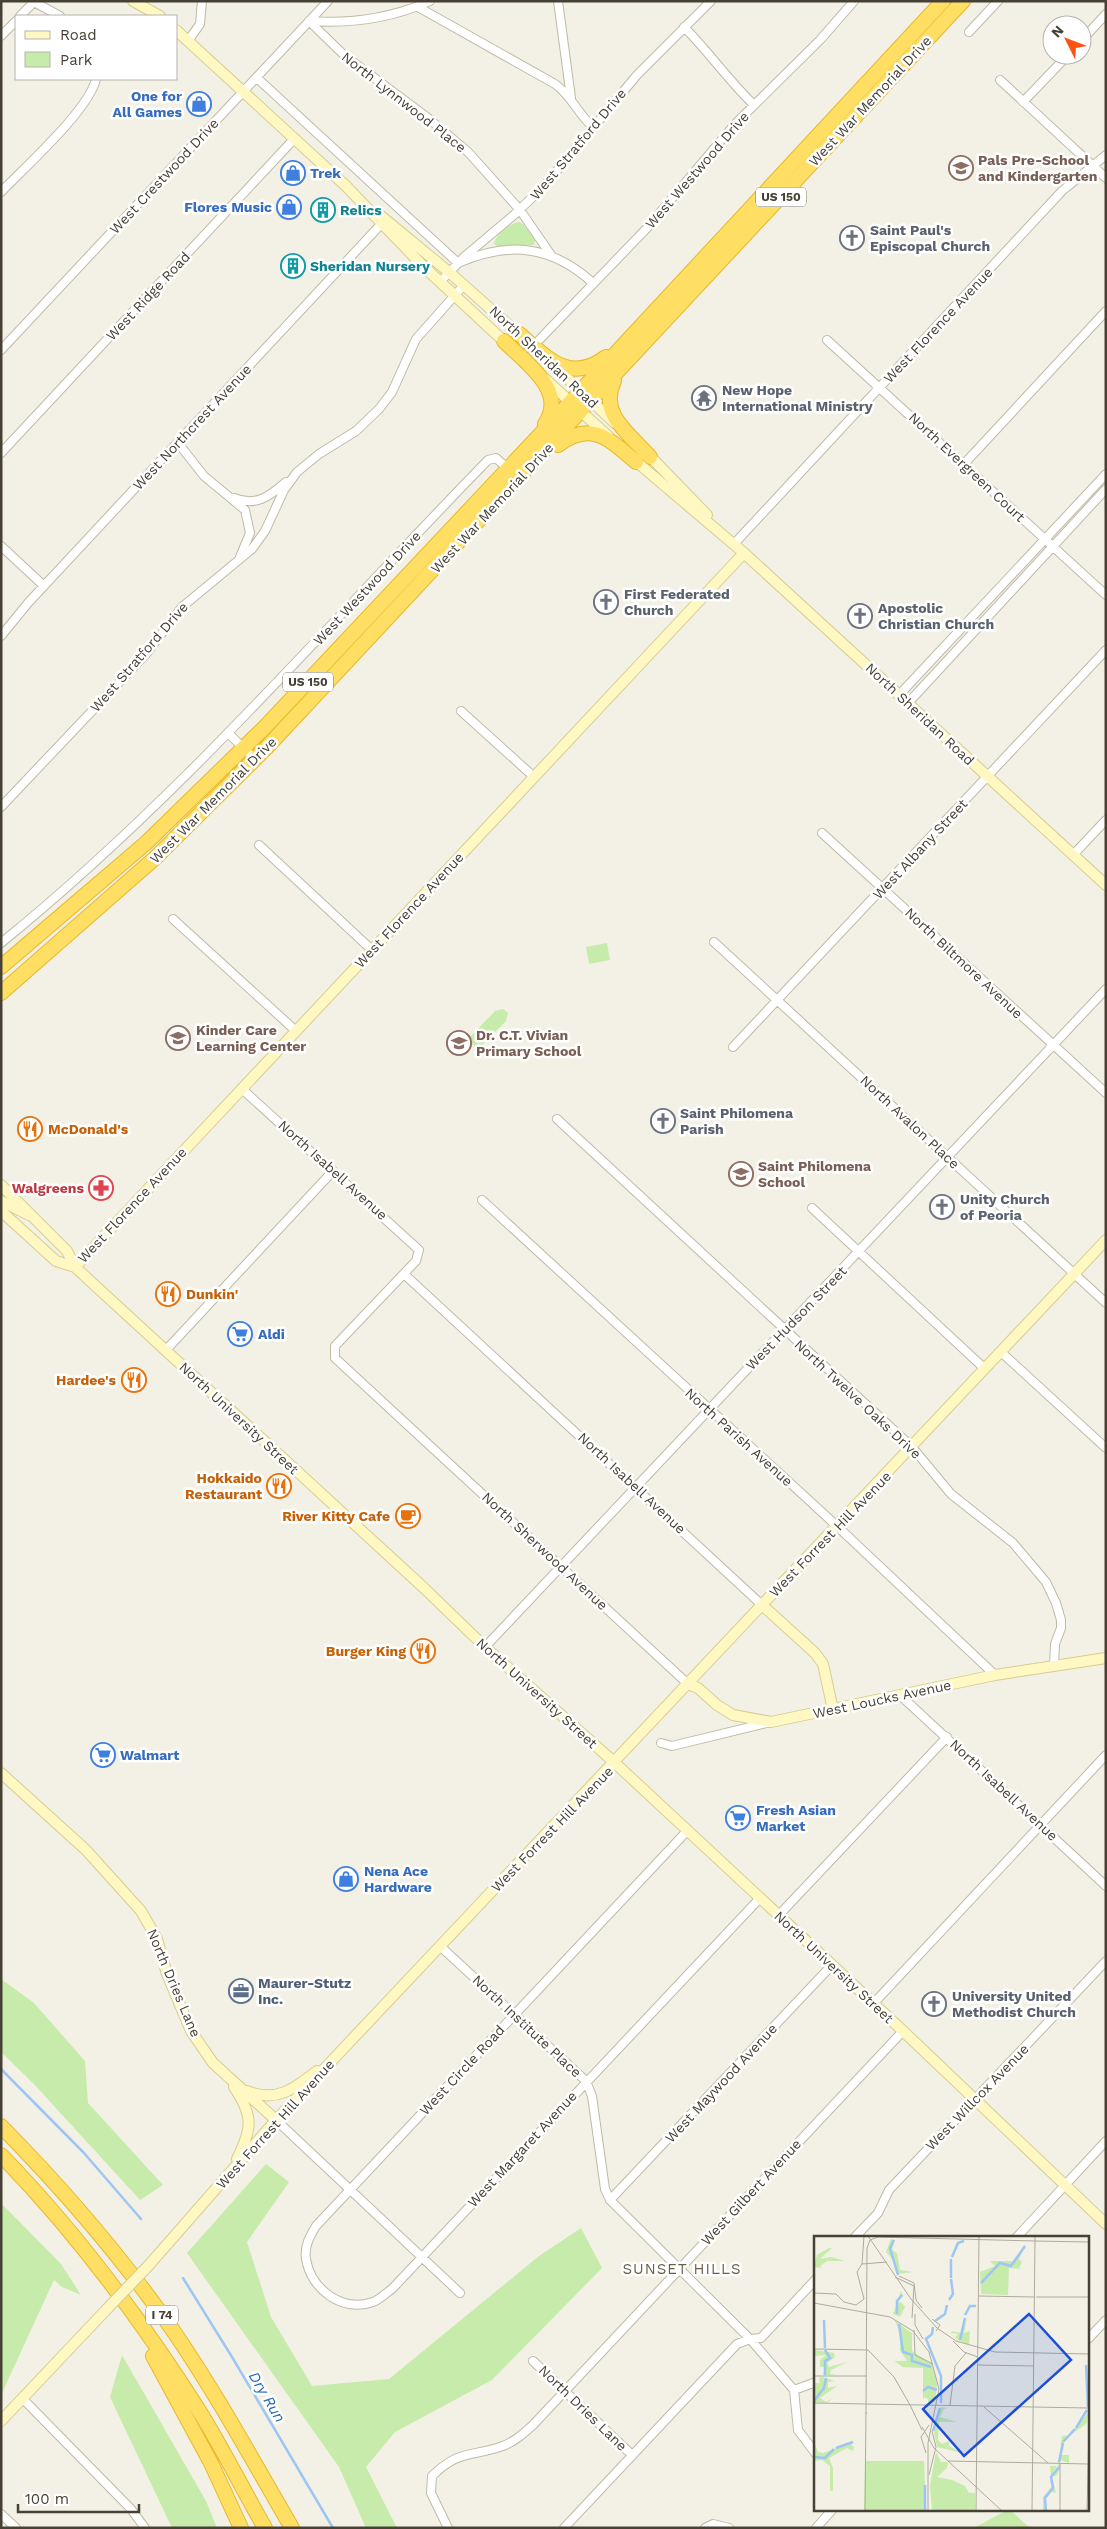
<svg xmlns="http://www.w3.org/2000/svg" width="1107" height="2529" viewBox="0 0 1107 2529" font-family="'Work Sans',sans-serif">
	<rect width="100%" height="100%" fill="#f3f1e5"/>
	<path fill="#c6ebab" d="M519,222L523,224L535,240L534,245L498,247L494,244C495,235 510,223 519,222Z
		M607,943L610,960L589,964L586,947Z
		M503,1009L508,1013L506,1021L478,1049L467,1040L495,1011Z
		M1,1979L34,2003L85,2061L88,2103L163,2185L140,2200L33,2083L1,2052Z
		M266,2164L289,2182L247,2242L271,2317L312,2386L389,2379L539,2256L581,2228L602,2268L492,2380L395,2432L366,2467L397,2528H366L339,2467L187,2253Z
		M1,2203L61,2264L81,2295L62,2287L54,2280L2,2393Z
		M122,2355L206,2501L217,2528H172L110,2397Z
		M1007,2510H1010L1030,2528H974Z"/>
	<g fill="none" stroke-linecap="round" stroke-linejoin="round">
		<path stroke="#9dc6f5" stroke-width="2.5" d="M1,2069L84,2153L141,2219
			M183,2278L232,2357L333,2528"/>
		<defs>
			<path id="street" d="M558,1L571,98
				M34,2L60,16
				M418,7L555,84C571,95 578,114 593,127
				M20,16L35,1
				M309,21L345,56L428,118L468,152L520,210L551,255
				M309,21C351,24 392,18 430,1
				M684,27C709,52 728,80 754,105
				M969,32L998,1
				M1,36L16,21
				M1082,40L1106,14
				M188,41L200,24L202,1
				M257,78L458,263C509,241 551,245 593,283
				M1000,80L1106,178
				M1023,102L1068,55
				M1,192C25,167 89,110 96,79
				M440,282L464,257L515,214L545,185L637,75L711,1
				M540,339L647,228L735,124L820,40L854,1
				M827,340L1106,595
				M1,350L328,1
				M178,443L204,476L245,510L250,533L240,557
				M1,453L295,138
				M964,464L1106,311
				M234,498C256,507 270,496 286,482
				M734,544L1062,191L1106,155
				M1,546L44,586
				M1,636L28,603L384,221
				M899,695L1106,474
				M908,703L1106,489
				M461,711L533,776
				M229,734L255,759
				M1,807L146,654L182,607L252,549L265,531L284,490L297,472L319,454L356,431L379,409L392,392L416,339L464,285
				M822,833L1106,1093
				M259,845L372,950
				M1073,855L1106,820
				M173,919L296,1031
				M714,942L1106,1303
				M1,943C180,798 328,624 488,460L496,458L508,469
				M733,1047L1106,650
				M242,1089L419,1250L416,1261L335,1346V1358L688,1684
				M557,1119L912,1447L951,1494L1013,1543L1046,1582L1056,1603L1061,1620V1628L1055,1644L1054,1665
				M482,1200L838,1527L995,1675
				M812,1208L985,1369
				M404,1274L762,1605
				M166,1350L333,1171
				M1001,1352L1106,1448
				M485,1647L1106,989
				M901,1696L1106,1886
				M661,1743L672,1746L771,1722
				M687,1831L316,2226C310,2236 304,2246 306,2259C311,2289 342,2313 373,2302C379,2300 386,2293 392,2289L760,1898
				M779,1915L947,1737
				M440,1946L586,2081L592,2096L605,2189L610,2200L750,2339L794,2390L798,2430L816,2454
				M873,2004L1106,1755
				M276,2120L460,2293
				M610,2200L832,1965
				M854,2238L878,2213L889,2190L1106,1961
				M1016,2238L1106,2141
				M1088,2339L1106,2320
				M533,2361L632,2455
				M794,2390L816,2382
				M22,2398L131,2509L145,2528
				M1,2514L16,2528
				M448,2528L431,2493L432,2476C459,2450 469,2457 500,2447C513,2443 523,2434 533,2425L903,2031
				M564,2528L737,2344L750,2339L761,2338L816,2279
				M705,2528L713,2524L729,2528
				M816,2528L832,2510"/>
			<path id="secondary" d="M133,1L160,16
				M176,30L347,187
				M343,183L424,267L508,345
				M381,216L449,272L522,337
				M551,363L615,423
				M545,379L608,436
				M646,452L707,515
				M632,458L744,553L1106,885
				M1,1185L67,1251L75,1267L424,1588L485,1647L615,1763L903,2031L1106,2224
				M1,1201L29,1215
				M1,1211L56,1261L75,1267
				M75,1267L744,553
				M762,1605L815,1653L823,1664L833,1710
				M688,1684L698,1688L717,1705L733,1715L771,1722L995,1675L1106,1658
				M1,1773L86,1850L141,1911L157,1939L167,1974L191,2031L213,2063L276,2120
				M234,2087C254,2116 252,2129 237,2159
				M247,2091C276,2103 294,2089 317,2071
				M149,2265L276,2120L1106,1240
				M1,2421L105,2311"/>
			<path id="highway" d="M518,333C547,357 569,385 606,357
				M504,341C525,362 568,391 545,424
				M614,381C598,414 630,434 650,457
				M558,445C592,420 609,439 636,462
				M1,967L146,843L265,727L551,423L943,1
				M1,993L155,858L268,746L963,1
				M1,2126C63,2189 121,2256 172,2329C216,2393 253,2461 292,2528
				M1,2155C77,2233 140,2318 198,2409C222,2447 242,2488 265,2528
				M153,2356L211,2463L241,2528"/>
		</defs>
		<use href="#street" stroke="#bfbaa7" stroke-width="10"/>
		<use href="#secondary" stroke="#d6cd91" stroke-width="12"/>
		<use href="#highway" stroke="#e7b82b" stroke-width="16"/>
		<use href="#street" stroke="#fff" stroke-width="8"/>
		<use href="#secondary" stroke="#fff8c3" stroke-width="10"/>
		<use href="#highway" stroke="#ffde64" stroke-width="14"/>
		<defs>
			<path id="secondary-bridge" d="M105,2311L149,2265"/>
		</defs>
		<use href="#secondary-bridge" stroke="#d6cd91" stroke-width="12" stroke-linecap="butt"/>
		<use href="#secondary-bridge" stroke="#fff8c3" stroke-width="10"/>
	</g>
	<defs>
		<symbol id="shop-ring" viewBox="-11 -11 22 22"><circle r="9.5" fill="#fff" stroke="#3f7fe0" stroke-width="1.5"/><path d="M-5-2.5h2.3a2.7 3.5 0 0 1 5.4 0H5L5.5 6h-11ZM-1.5-2.5h3a1.5 2.3 0 0 0-3 0Z" fill="#3f7fe0"/></symbol>
		<symbol id="school-ring" viewBox="-11 -11 22 22"><circle r="9.5" fill="#fff" stroke="#8d6e63" stroke-width="1.5"/><path d="M0-5L7-2L0 1L-7-2ZM-4 1L0 2.5L4 1V4Q0 6-4 4Z" fill="#8d6e63"/></symbol>
		<symbol id="building-ring" viewBox="-11 -11 22 22"><circle r="9.5" fill="#fff" stroke="#0f9aa8" stroke-width="1.5"/><path d="M-4-6H4V6H1V3H-1V6H-4ZM-2.5-4.3h1.7v1.8h-1.7ZM.8-4.3h1.7v1.8H.8ZM-2.5-1h1.7V.8h-1.7ZM.8-1h1.7V.8H.8Z" fill="#0f9aa8"/></symbol>
		<symbol id="church-ring" viewBox="-11 -11 22 22"><circle r="9.5" fill="#fff" stroke="#6b7280" stroke-width="1.5"/><path d="M-1.2-6h2.4v3.5h3.3v2.4h-3.3V6h-2.4V-.1h-3.3v-2.4h3.3Z" fill="#6b7280"/></symbol>
		<symbol id="temple-ring" viewBox="-11 -11 22 22"><circle r="9.5" fill="#fff" stroke="#6b7280" stroke-width="1.5"/><path d="M0-6L5-2H3V0L6.5 2.5H4V6H1.5V3h-3V6H-4V2.5H-6.5L-3 0V-2H-5Z" fill="#6b7280"/></symbol>
		<symbol id="restaurant-ring" viewBox="-11 -11 22 22"><circle r="9.5" fill="#fff" stroke="#e8710a" stroke-width="1.5"/><path d="M-5-6h1v4h1v-4h1v4h1v-4h1v5L-1.5 .5V6h-2V.5L-5-1ZM5-6V6H3V1.5H1.5Q1.5-4 5-6Z" fill="#e8710a"/></symbol>
		<symbol id="pharmacy-ring" viewBox="-11 -11 22 22"><circle r="9.5" fill="#fff" stroke="#e0444e" stroke-width="1.5"/><path d="M-2-6h4v4h4v4h-4v4h-4v-4h-4v-4h4Z" fill="#e0444e"/></symbol>
		<symbol id="supermarket-ring" viewBox="-11 -11 22 22"><circle r="9.5" fill="#fff" stroke="#3f7fe0" stroke-width="1.5"/><path d="M-6-5.5h2.5l.6 2H6L4.5 2H-2.5L-4.4-4H-6ZM-1.5 3.2a1.3 1.3 0 1 0 .1 0ZM3 3.2a1.3 1.3 0 1 0 .1 0Z" fill="#3f7fe0"/></symbol>
		<symbol id="cafe-ring" viewBox="-11 -11 22 22"><circle r="9.5" fill="#fff" stroke="#e8710a" stroke-width="1.5"/><path d="M-5.5-4.5H6V0H3Q3 3.5 0 3.5H-2.5Q-5.5 3.5-5.5 0ZM3-3.2v2h1.7v-2ZM-6 4.5H4V6H-6Z" fill="#e8710a"/></symbol>
		<symbol id="office-ring" viewBox="-11 -11 22 22"><circle r="9.5" fill="#fff" stroke="#5c6f8a" stroke-width="1.5"/><path d="M-6-3h4V-5.5h4V-3h4V5H-6ZM-1-4.5V-3h2v-1.5ZM-6 0V1H6V0Z" fill="#5c6f8a"/></symbol>
	</defs>
	<g fill-rule="evenodd">
		<use href="#shop-ring" x="185" y="90" width="28" height="28"/>
		<use href="#school-ring" x="947" y="154" width="28" height="28"/>
		<use href="#shop-ring" x="279" y="159" width="28" height="28"/>
		<use href="#shop-ring" x="275" y="193" width="28" height="28"/>
		<use href="#building-ring" x="309" y="196" width="28" height="28"/>
		<use href="#church-ring" x="838" y="224" width="28" height="28"/>
		<use href="#building-ring" x="279" y="252" width="28" height="28"/>
		<use href="#temple-ring" x="690" y="384" width="28" height="28"/>
		<use href="#church-ring" x="592" y="588" width="28" height="28"/>
		<use href="#church-ring" x="846" y="602" width="28" height="28"/>
		<use href="#school-ring" x="164" y="1024" width="28" height="28"/>
		<use href="#school-ring" x="445" y="1029" width="28" height="28"/>
		<use href="#church-ring" x="649" y="1107" width="28" height="28"/>
		<use href="#restaurant-ring" x="16" y="1115" width="28" height="28"/>
		<use href="#school-ring" x="727" y="1160" width="28" height="28"/>
		<use href="#pharmacy-ring" x="87" y="1174" width="28" height="28"/>
		<use href="#church-ring" x="928" y="1193" width="28" height="28"/>
		<use href="#restaurant-ring" x="154" y="1280" width="28" height="28"/>
		<use href="#supermarket-ring" x="226" y="1320" width="28" height="28"/>
		<use href="#restaurant-ring" x="120" y="1366" width="28" height="28"/>
		<use href="#restaurant-ring" x="265" y="1472" width="28" height="28"/>
		<use href="#cafe-ring" x="394" y="1502" width="28" height="28"/>
		<use href="#restaurant-ring" x="409" y="1637" width="28" height="28"/>
		<use href="#supermarket-ring" x="89" y="1741" width="28" height="28"/>
		<use href="#supermarket-ring" x="724" y="1804" width="28" height="28"/>
		<use href="#shop-ring" x="332" y="1865" width="28" height="28"/>
		<use href="#office-ring" x="227" y="1977" width="28" height="28"/>
		<use href="#church-ring" x="920" y="1990" width="28" height="28"/>
	</g>
	<g text-anchor="middle" stroke-width="5" stroke-linejoin="round" paint-order="stroke">
		<g fill="#fff" stroke="#7e7a71" stroke-width="1">
			<rect x="756" y="187.5" width="50" height="19" rx="4"/>
			<rect x="283" y="672.5" width="50" height="19" rx="4"/>
			<rect x="146" y="2305.5" width="32" height="19" rx="4"/>
		</g>
		<g font-size="12" font-weight="bold" fill="#464134">
			<text x="781" y="201">US 150</text>
			<text x="308" y="686">US 150</text>
			<text x="162" y="2319">I 74</text>
		</g>
		<g font-size="14" font-weight="bold" fill="#366cbe" stroke="#fff" text-anchor="start">
			<text x="182" y="101" text-anchor="end">One for<tspan x="182" dy="16">All Games</tspan></text>
			<text x="310" y="178">Trek</text>
			<text x="272" y="212" text-anchor="end">Flores Music</text>
			<text x="258" y="1339">Aldi</text>
			<text x="120" y="1760">Walmart</text>
			<text x="756" y="1815">Fresh Asian<tspan x="756" dy="16">Market</tspan></text>
			<text x="364" y="1876">Nena Ace<tspan x="364" dy="16">Hardware</tspan></text>
		</g>
		<g font-size="14" fill="#464134" stroke="#fff">
			<text transform="translate(870 101) rotate(-47)" y="5">West War Memorial Drive</text>
			<text transform="translate(404 102) rotate(38)" y="5">North Lynnwood Place</text>
			<text transform="translate(578 144) rotate(-50)" y="5">West Stratford Drive</text>
			<text transform="translate(697 170) rotate(-49)" y="5">West Westwood Drive</text>
			<text transform="translate(164 176) rotate(-47)" y="5">West Crestwood Drive</text>
			<text transform="translate(148 296) rotate(-47)" y="5">West Ridge Road</text>
			<text transform="translate(938 325) rotate(-47)" y="5">West Florence Avenue</text>
			<text transform="translate(544 357) rotate(43)" y="5">North Sheridan Road</text>
			<text transform="translate(192 427) rotate(-47)" y="5">West Northcrest Avenue</text>
			<text transform="translate(967 467) rotate(43)" y="5">North Evergreen Court</text>
			<text transform="translate(492 508) rotate(-47)" y="5">West War Memorial Drive</text>
			<text transform="translate(367 588) rotate(-47)" y="5">West Westwood Drive</text>
			<text transform="translate(139 657) rotate(-49)" y="5">West Stratford Drive</text>
			<text transform="translate(920 714) rotate(43)" y="5">North Sheridan Road</text>
			<text transform="translate(213 800) rotate(-45)" y="5">West War Memorial Drive</text>
			<text transform="translate(920 849) rotate(-47)" y="5">West Albany Street</text>
			<text transform="translate(409 910) rotate(-47)" y="5">West Florence Avenue</text>
			<text transform="translate(964 963) rotate(43)" y="5">North Biltmore Avenue</text>
			<text transform="translate(910 1122) rotate(43)" y="5">North Avalon Place</text>
			<text transform="translate(333 1170) rotate(42)" y="5">North Isabell Avenue</text>
			<text transform="translate(132 1205) rotate(-47)" y="5">West Florence Avenue</text>
			<text transform="translate(796 1318) rotate(-46)" y="5">West Hudson Street</text>
			<text transform="translate(858 1399) rotate(43)" y="5">North Twelve Oaks Drive</text>
			<text transform="translate(239 1418) rotate(43)" y="5">North University Street</text>
			<text transform="translate(739 1437) rotate(42)" y="5">North Parish Avenue</text>
			<text transform="translate(632 1483) rotate(43)" y="5">North Isabell Avenue</text>
			<text transform="translate(830 1534) rotate(-46)" y="5">West Forrest Hill Avenue</text>
			<text transform="translate(545 1551) rotate(43)" y="5">North Sherwood Avenue</text>
			<text transform="translate(537 1693) rotate(42)" y="5">North University Street</text>
			<text transform="translate(882 1699) rotate(-12)" y="5">West Loucks Avenue</text>
			<text transform="translate(1004 1790) rotate(43)" y="5">North Isabell Avenue</text>
			<text transform="translate(552 1829) rotate(-46)" y="5">West Forrest Hill Avenue</text>
			<text transform="translate(834 1967) rotate(43)" y="5">North University Street</text>
			<text transform="translate(174 1983) rotate(67)" y="5">North Dries Lane</text>
			<text transform="translate(527 2026) rotate(43)" y="5">North Institute Place</text>
			<text transform="translate(462 2070) rotate(-47)" y="5">West Circle Road</text>
			<text transform="translate(721 2083) rotate(-47)" y="5">West Maywood Avenue</text>
			<text transform="translate(977 2097) rotate(-46)" y="5">West Willcox Avenue</text>
			<text transform="translate(275 2124) rotate(-48)" y="5">West Forrest Hill Avenue</text>
			<text transform="translate(522 2149) rotate(-47)" y="5">West Margaret Avenue</text>
			<text transform="translate(751 2192) rotate(-47)" y="5">West Gilbert Avenue</text>
			<text transform="translate(583 2408) rotate(44)" y="5">North Dries Lane</text>
		</g>
		<g font-size="14" font-weight="bold" fill="#785e54" stroke="#fff" text-anchor="start">
			<text x="978" y="165">Pals Pre-School<tspan x="978" dy="16">and Kindergarten</tspan></text>
			<text x="196" y="1035">Kinder Care<tspan x="196" dy="16">Learning Center</tspan></text>
			<text x="476" y="1040">Dr. C.T. Vivian<tspan x="476" dy="16">Primary School</tspan></text>
			<text x="758" y="1171">Saint Philomena<tspan x="758" dy="16">School</tspan></text>
		</g>
		<g font-size="14" font-weight="bold" fill="#0d838f" stroke="#fff" text-anchor="start">
			<text x="340" y="215">Relics</text>
			<text x="310" y="271">Sheridan Nursery</text>
		</g>
		<g font-size="14" font-weight="bold" fill="#5b616d" stroke="#fff" text-anchor="start">
			<text x="870" y="235">Saint Paul's<tspan x="870" dy="16">Episcopal Church</tspan></text>
			<text x="722" y="395">New Hope<tspan x="722" dy="16">International Ministry</tspan></text>
			<text x="624" y="599">First Federated<tspan x="624" dy="16">Church</tspan></text>
			<text x="878" y="613">Apostolic<tspan x="878" dy="16">Christian Church</tspan></text>
			<text x="680" y="1118">Saint Philomena<tspan x="680" dy="16">Parish</tspan></text>
			<text x="960" y="1204">Unity Church<tspan x="960" dy="16">of Peoria</tspan></text>
			<text x="952" y="2001">University United<tspan x="952" dy="16">Methodist Church</tspan></text>
		</g>
		<g font-size="14" font-weight="bold" fill="#c56008" stroke="#fff" text-anchor="end">
			<text x="48" y="1134" text-anchor="start">McDonald's</text>
			<text x="186" y="1299" text-anchor="start">Dunkin'</text>
			<text x="116" y="1385">Hardee's</text>
			<text x="262" y="1483">Hokkaido<tspan x="262" dy="16">Restaurant</tspan></text>
			<text x="390" y="1521">River Kitty Cafe</text>
			<text x="406" y="1656">Burger King</text>
		</g>
		<g font-size="14" font-weight="bold" fill="#be3a42" stroke="#fff" text-anchor="end">
			<text x="84" y="1193">Walgreens</text>
		</g>
		<g font-size="14" font-weight="bold" fill="#4e5e75" stroke="#fff" text-anchor="start">
			<text x="258" y="1988">Maurer-Stutz<tspan x="258" dy="16">Inc.</tspan></text>
		</g>
		<g font-size="15" letter-spacing="1" fill="#6a614b" stroke="#fff">
			<text x="682" y="2274">SUNSET HILLS</text>
		</g>
		<g font-size="15" font-style="italic" fill="#2769b8" stroke="#fff">
			<text transform="translate(267 2397) rotate(59)" y="5">Dry Run</text>
		</g>
	</g>
	<g transform="translate(814 2236)">
		<rect width="275" height="275" fill="#f3f1e5"/>
		<path d="M77,3L81,4L78,14L83,17L86,34L99,36L83,38L79,24L72,16ZM211,10L205,23L208,26L205,32L209,33L195,32L194,59L167,58L166,36L181,30L176,25H199ZM15,12H18L6,23L17,21L31,25H13L6,30L8,32L0,31L3,19ZM87,55L89,60L83,67L87,66L91,71L86,81L79,78ZM153,83L150,97L156,95L155,109L141,102L144,98L137,97L138,95L147,97ZM80,84L98,97V115L118,128L123,148L121,166L114,168V163L110,161L109,164V132L89,131L80,125H93L86,114V95ZM0,114L20,117L21,121L13,127L15,131L33,126L17,134L16,138L24,139H9L11,131H6V124L12,119L0,120ZM8,141L21,145L14,146V152L23,150L6,162L12,166L19,162L13,167L0,166V147H6L5,142ZM127,171L134,172L130,173L126,181L143,186H125L124,204L128,208L135,205V210L148,217L123,211L120,197ZM274,177L273,187L250,204L247,219H255V227L246,224V231L243,239L238,241L242,257L235,255L232,262V275L229,274V261L238,250L236,230H243L239,236L241,238L244,231L248,200L256,199ZM0,205L4,216L9,217L36,207L40,211L39,215L33,212L15,222L19,232V255H16V230L8,224L0,225ZM122,216L127,226H134L133,232L123,241L138,244L151,250L155,257H161V275H118L116,249ZM51,225H110L112,275H50Z" fill="#c6ebab"/>
		<path fill="none" stroke="#9dc6f5" stroke-width="2.5" d="M80,4L76,12L84,39M138,21L144,7L150,5M137,42V23M167,47L186,27L197,30L211,10M135,64L139,58L137,43M83,78V65L88,59M151,79L156,70H162M10,84L11,112M121,85L131,78L133,69M85,88L89,116L98,119V125L117,131M119,91L118,98L112,103L127,140V167M146,104L151,82M272,129L274,171M11,139V125L16,122L11,114M109,155L114,151L123,154M0,165L10,152L12,142M262,192L273,174M119,195L126,172M249,206L261,193M22,212L39,206M0,221L11,222L20,213M245,226L249,207M111,275V249M232,275L231,262L239,252L237,241L245,231"/>
		<path fill="none" stroke="#aeab9e" stroke-width="1" d="M54,0L97,63L123,92L142,105L181,116L275,118M221,0V5L275,6M48,28L73,26M85,40L100,47L102,64L108,72M81,41L100,50L98,82M0,57L22,58L30,66L42,69L50,63M165,60L221,61M222,61H275M50,63L43,36L48,28L50,0M0,67L76,81L99,95L115,116L125,153L114,207V275M101,78V89L109,103M118,83L126,89L122,95M100,94L101,119L119,128M139,105L150,116L164,121M0,113L54,114M54,114L80,141L96,169M164,129L220,130M0,140H52M0,167L52,168M52,168L275,172M96,169L108,194M136,169L141,130L152,117M170,171L234,227M52,178L53,12L56,4L64,1L221,5L218,275M108,191L120,212L188,275M112,217L107,201L115,189M134,225L274,228M115,239L122,211L118,195M51,275L52,176M162,275L165,0M246,275V227M273,275L275,192"/>
		<path fill="#1d4ed8" fill-opacity="0.15" stroke="#1d4ed8" stroke-width="2.5" d="M215,78L257,124L150,220L109,173Z"/>
		<rect width="275" height="275" fill="none" stroke="#464134" stroke-width="2.5"/>
	</g>
	<rect width="1107" height="2529" fill="none" stroke="#464134" stroke-width="5"/>
	<rect x="15" y="15" width="162" height="65" fill="#ffffff" stroke="#b5b3ae"/>
	<rect x="25" y="31" width="25" height="8" fill="#fff8c3" stroke="#b5b3ae"/>
	<text x="60" y="40" font-size="15" fill="#464134">Road</text>
	<rect x="25" y="52" width="25" height="15" fill="#c6ebab" stroke="#b5b3ae"/>
	<text x="60" y="65" font-size="15" fill="#464134">Park</text>
	<g transform="translate(1067 40) rotate(312)"><circle r="24" fill="#ffffff" stroke="#b5b3ae"/>
	<path d="M0-4L9 19L0 12L-9 19Z" fill="#ff5110"/>
	<text y="-8" font-size="14" font-weight="bold" text-anchor="middle" fill="#464134">N</text>
	</g>
	<path d="M18 2504v8h121v-8" fill="none" stroke="#464134" stroke-width="2.5"/>
	<text x="25" y="2504" font-size="15" fill="#464134" stroke="#ffffff" stroke-width="4" paint-order="stroke">100 m</text>
</svg>
